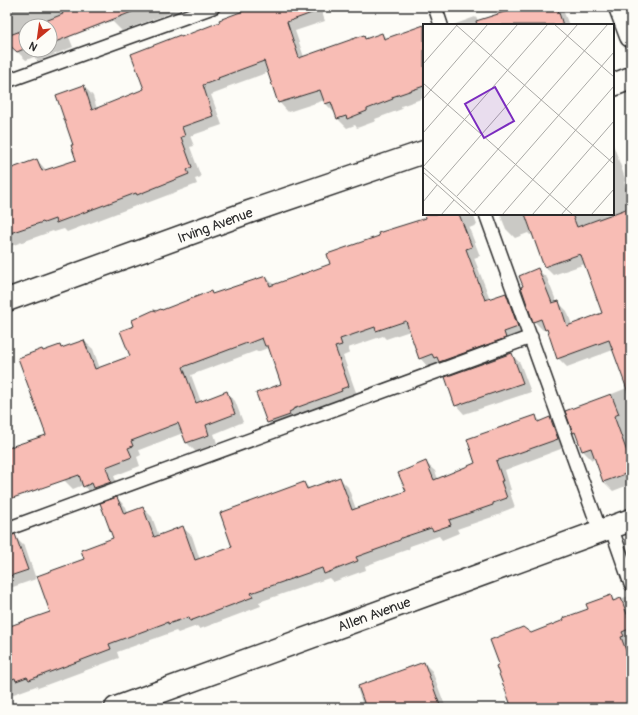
<svg xmlns="http://www.w3.org/2000/svg" width="638" height="715" viewBox="0 0 638 715" font-family="Pangolin,sans-serif">
	<rect width="100%" height="100%" fill="#fdfcf7"/>
	<filter id="ink" filterUnits="userSpaceOnUse"><feTurbulence type="fractalNoise" baseFrequency=".025" numOctaves="2"/><feDisplacementMap in="SourceGraphic" scale="8" xChannelSelector="R" yChannelSelector="G"/><feConvolveMatrix kernelMatrix="1 2 1 2 8 2 1 2 1" color-interpolation-filters="sRGB"/></filter>
	<g filter="url(#ink)">
		<path fill="#0003" fill-rule="evenodd" d="M7,7H186L122,31L112,21L69,37L73,47L38,61L34,57L26,60L7,42ZM26,26H50V50H26Z
			M257,7H320L325,21L295,31L304,57L363,36L367,40L382,34L387,39L424,26V98L401,106L402,109L375,119L376,121L357,128L355,125L347,128L338,119L335,113L326,104L325,100L288,112L279,102L269,72L227,87V89L211,95L222,125L190,136L194,146L190,147L201,177L195,179L197,184L147,203L146,202L67,232L64,229L54,232L53,231L8,247V248H7V171L37,160L47,171L77,160L74,145L84,86L93,96L97,109L145,90L182,38Z
			M513,7H560L563,10L569,25H453L475,17L479,21L514,10Z
			M613,144L626,181L624,182L629,197L627,198L631,210V484L613,491L604,482L596,458L592,460L583,451L578,436L574,433L567,412L627,388L613,350L567,367L558,358L548,331L546,329L543,330L534,321L538,270L547,278L557,303L558,302L567,311L572,325L603,314L585,264L553,275L544,266L533,234L530,235L528,233L515,238L506,229L500,214H613Z
			M430,214H473L477,225L469,228L480,256L474,258L490,299L506,294L514,303L526,336L443,366L440,363L428,367L420,358L410,331L386,339L383,336L348,348L350,353L343,356L357,395L277,431L268,422L282,384L270,350L268,348L257,352L256,351L191,375L201,402L226,392L235,401L243,422L214,434L217,443L196,452L187,443L183,433L139,450L141,455L137,457L140,466L114,476L120,491L92,495L83,485L73,489L64,480L20,359L60,346L62,349L84,341L93,349L100,369L131,357L135,327L162,311L266,277L274,285L332,265L427,219Z
			M511,354L520,363L531,392L464,414L456,405Z
			M535,416L541,422L550,418L559,427L566,447L505,470L511,490H509L515,507L502,512L501,514L457,529L459,533L442,540L439,536L410,546L409,549L395,554V555L365,566L366,570L333,582L329,578L259,602L261,606L200,629L197,626L178,633L176,631L117,652L119,658L38,688L36,686L8,696L7,698V628L51,612L85,560L114,539L117,498L126,507L128,513L143,508L152,517L159,536L183,528L192,536L200,560L233,547L304,483L310,489L339,478L348,487L356,509L407,492L426,463L435,471L438,479L476,463Z
			M16,538L25,547L36,579L7,589V542Z
			M631,595V640L630,641L631,645L630,646L631,650V708H513L531,634L589,610L610,596L615,601Z
			M424,663L432,671L446,708H364L357,688Z"/>
		<path fill="#f8bdb5" stroke="#2b2b2b" d="M60,7H142V8L50,44V26H33L63,14Z
			M254,7H319L320,10L287,22L299,58L364,35L365,39L382,33L384,39L424,25V86L392,97L393,99L367,109V111L347,119L346,116L337,119L331,102L325,104L320,90L278,103L264,61L218,78L219,79L203,85L213,116L182,127L185,136L181,137L192,167L187,170L189,174L137,195L136,193L56,223L55,219L44,223L43,222L7,234V170L37,159L42,171L76,160L71,145H73L56,95L84,85L92,110L144,89L131,54L180,35L181,37L220,22L219,20Z
			M520,7H557L563,25H477L476,21Z
			M26,29V48L17,52L7,43V36Z
			M626,209L631,224V394L629,395L609,340L557,359L547,329L545,330L541,319L533,322L521,287L523,286L519,276L538,268L552,303L559,301L567,326L602,313L581,255H580V254L544,267L525,214H572L577,227Z
			M425,214H459L472,247L466,249L485,300L506,293L518,327L504,332L506,338L439,362L437,357L434,358L432,354L419,359L406,321L376,331L375,327L340,339L342,345L335,347L349,386L341,389L342,391L293,409V410L289,412L290,415L267,423L256,393L281,384L268,346H265L262,338L247,344V343L183,367L196,403L227,391L235,414L206,425L209,435L186,443L178,423L131,441L133,446L128,448L132,457L106,467L111,482L94,488L92,483L83,487L79,475L7,500V448L46,435L18,358L42,349L43,351L60,345L61,348L84,340L95,369L130,356L120,331L134,326L132,320L154,310L156,311L161,309L162,310L211,291L212,294L266,276L270,286L330,264L327,254L379,236L378,233L426,218Z
			M512,353L523,383L455,406L445,377Z
			M611,394L619,414L614,416L631,463V472L603,482L591,448L582,451L575,432L573,433L565,411Z
			M536,415L538,422L550,417L558,439L496,461L503,481H501L507,498L493,503V505L449,520L451,525L433,531L431,528L401,538L400,540L387,545V546L356,557L358,561L324,574L322,568L251,593L253,597L190,621L189,617L168,624V622L109,644L111,649L29,680L27,677L16,681L15,678L7,681V627L50,612L37,576L84,559L81,550L113,538L100,503L117,497L124,514L143,507L154,537L183,526L195,560L232,547L220,513L304,482L307,489L340,477L352,510L406,491L398,473L426,461L434,480L475,463L467,439Z
			M15,534L28,570L7,577V537Z
			M611,595L613,601L621,598L631,625V628L622,632L624,636L621,637L631,664V708H512L496,666L499,664L490,640L523,627L531,633L564,620L563,618L588,609L586,604Z
			M424,662L441,708H366L358,686Z"/>
		<g fill="none" stroke-linecap="round" stroke-linejoin="round">
			<defs>
				<path id="service" d="M435,7L441,25
					M7,81L213,7
					M486,214L600,531
					M611,527L631,584
					M7,529L531,337"/>
				<path id="minor" d="M620,7L631,36
					M613,85L631,78
					M7,300L249,212L424,152
					M116,708L631,520"/>
			</defs>
			<use href="#service" stroke="#2b2b2b" stroke-width="16"/>
			<use href="#minor" stroke="#2b2b2b" stroke-width="25"/>
			<use href="#service" stroke="#fdfcf7" stroke-width="13"/>
			<use href="#minor" stroke="#fdfcf7" stroke-width="22"/>
		</g>
	</g>
	<g text-anchor="middle" stroke-width="3" stroke-linejoin="round" paint-order="stroke">
		<g font-size="14" fill="#2b2b2b" stroke="#fdfcf7">
			<text transform="translate(215 225) rotate(-20)" y="5">Irving Avenue</text>
			<text transform="translate(374 614) rotate(-20)" y="5">Allen Avenue</text>
		</g>
	</g>
	<g transform="translate(423 24)">
		<rect width="191" height="191" fill="#fdfcf7"/>
		<path fill="none" stroke="#a9a8a5" stroke-width="1" d="M32,0L191,140M131,0L191,53M0,40L35,0M0,59L150,191M0,75L65,0M0,109L95,0M0,143L125,0M0,143L54,191M0,148L48,191M17,158L155,0M34,172L185,0M0,178L14,161M51,188L191,28M18,191L31,176M79,191L191,62M109,191L191,97M138,191L191,131M168,191L191,165"/>
		<path fill="#7b2cbf" fill-opacity="0.15" stroke="#7b2cbf" stroke-width="2" d="M72,63L91,97L61,114L42,80Z"/>
		<rect width="191" height="191" fill="none" stroke="#2b2b2b" stroke-width="2"/>
	</g>
	<rect width="638" height="715" fill="none" stroke="#fdfcf7" stroke-width="24"/>
	<rect x="12" y="12" width="614" height="691" fill="none" stroke="#2b2b2b" stroke-width="1.5" filter="url(#ink)"/>
	<g transform="translate(38 38) rotate(209)"><circle r="19" fill="#fdfcf7" stroke="#a9a8a5"/>
	<path d="M0-3L7 15L0 10L-7 15Z" fill="#c8321e"/>
	<text y="-6" font-size="11" font-weight="bold" text-anchor="middle" fill="#2b2b2b">N</text>
	</g>
</svg>
